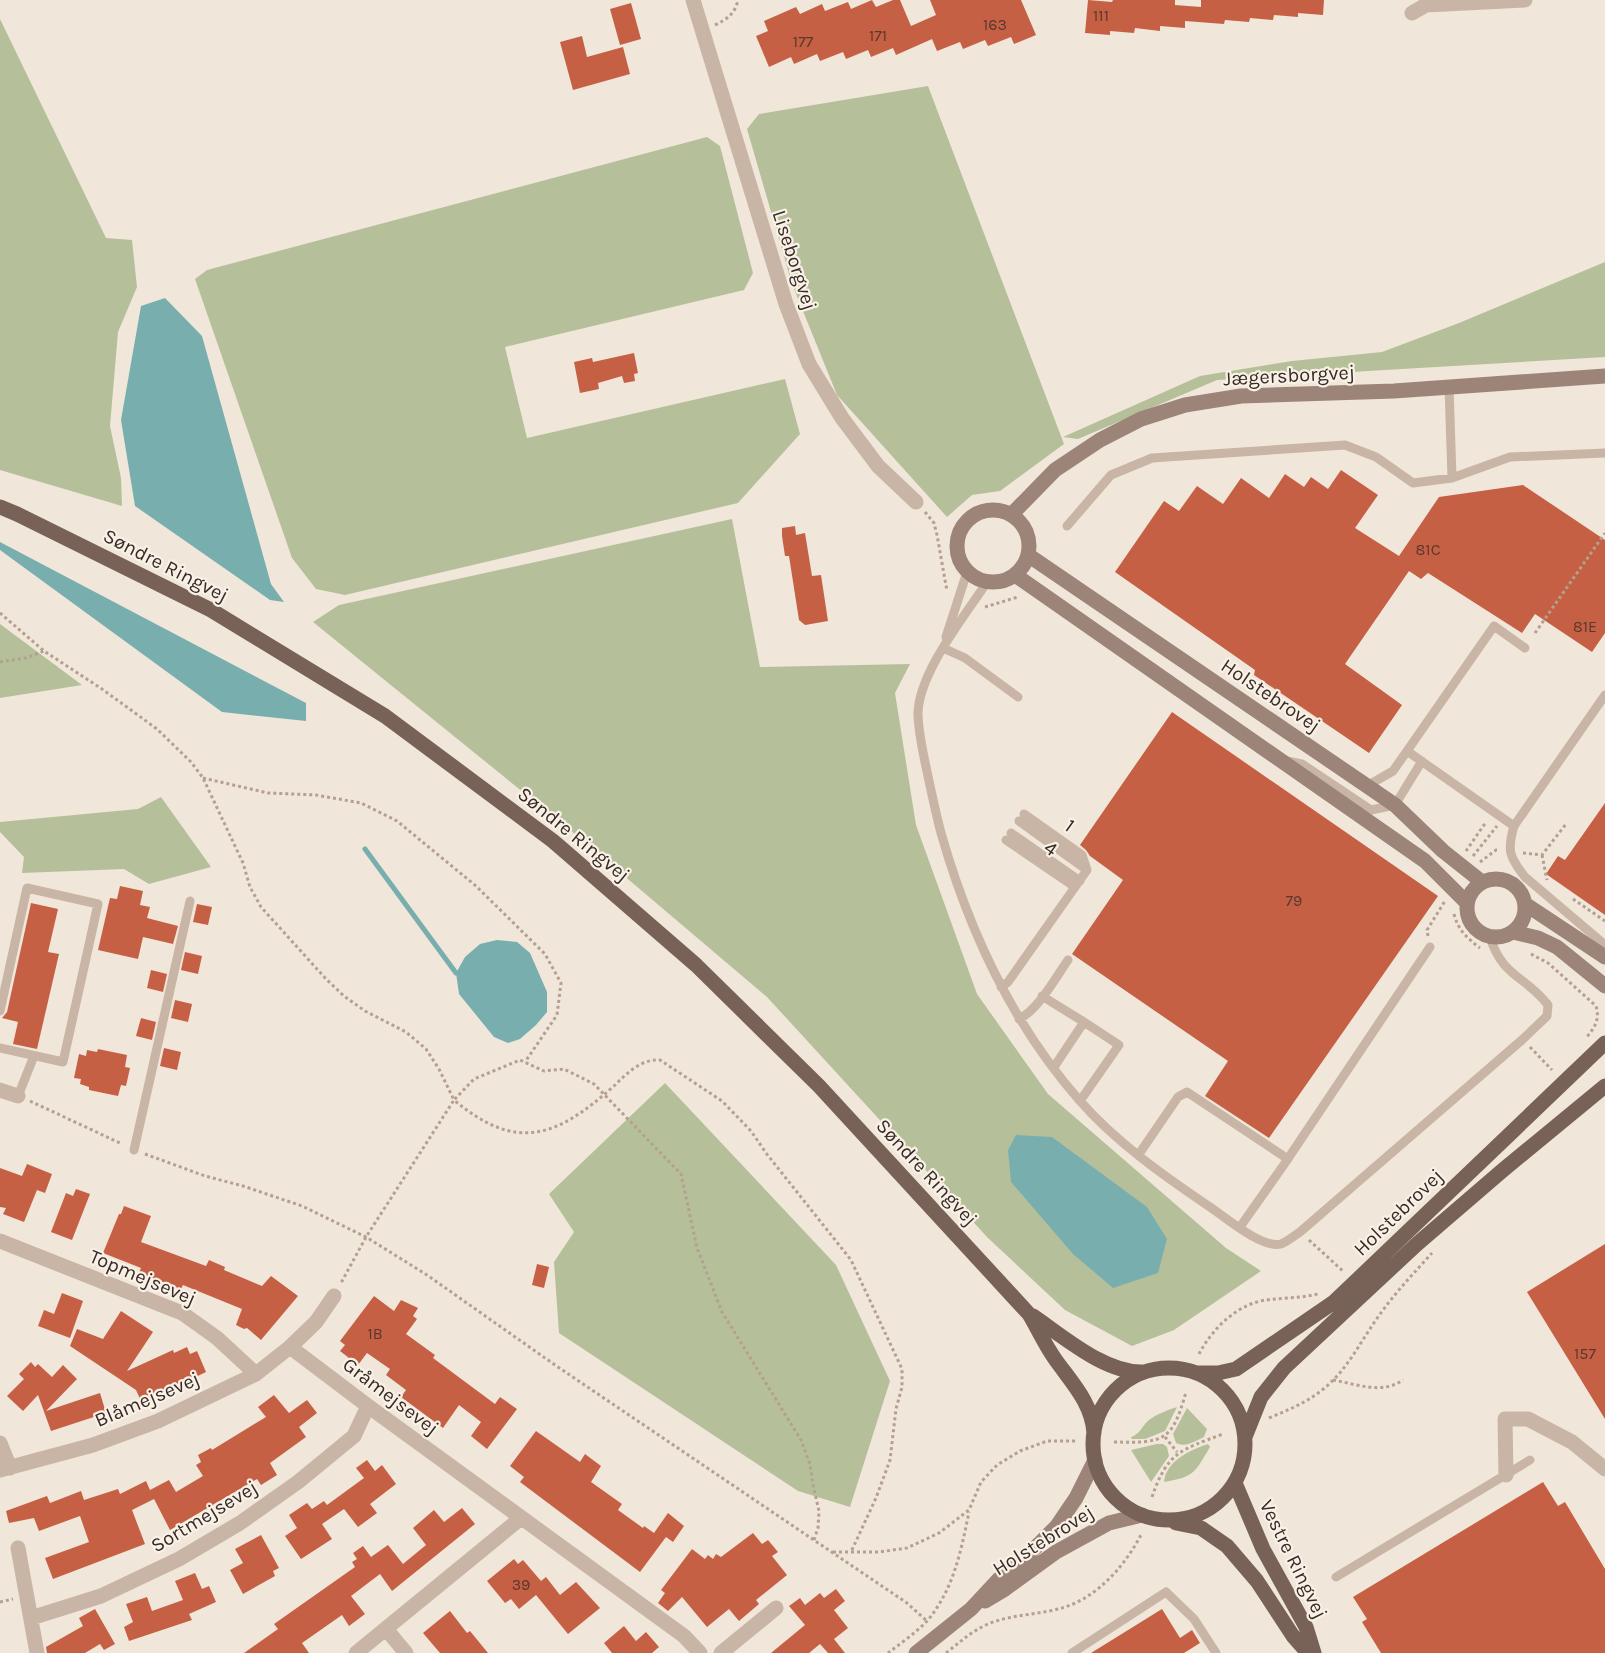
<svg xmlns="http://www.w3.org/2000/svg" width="1605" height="1653" viewBox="0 0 1605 1653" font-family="Karla,sans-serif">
	<rect width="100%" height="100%" fill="#f1e6da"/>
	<path fill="#b5c09a" d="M0,19L106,238L132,240L137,287L118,332L110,426L121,478L122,506L0,470Z
		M928,86L1064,444L1000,491L972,495L947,517L837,395L792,284L747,129L759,114Z
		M707,137L720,146L753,273L744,290L505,347L527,438L785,379L800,434L738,503L345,595L316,589L292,558L195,279L207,270Z
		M1605,262V357L1217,380L1078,439L1063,437L1200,376L1292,361L1382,352L1459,323Z
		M732,519L760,667L910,664L895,693L916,825L977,994L1048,1094L1226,1248L1261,1271L1174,1330L1132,1346L1065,1310L988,1238L767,997L576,835L313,622L339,605Z
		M0,624L82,685L0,698Z
		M161,797L211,867L149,884L124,869L22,873L24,857L0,832V822L138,809Z
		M665,1083L836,1265L890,1381L850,1507L798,1491L559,1333L554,1262L574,1232L549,1194Z
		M1177,1407L1165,1431L1145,1439H1132L1131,1437C1140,1434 1142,1426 1149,1420C1157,1414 1167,1410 1177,1407Z
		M1187,1408L1207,1429L1204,1437C1195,1441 1186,1448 1176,1443L1173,1434Z
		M1157,1444H1163L1167,1447L1169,1456L1151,1482L1131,1450Z
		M1208,1444L1210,1447C1195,1472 1195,1477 1164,1482C1166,1461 1190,1450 1208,1444Z"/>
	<path fill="#79aeae" d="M165,298L202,336L271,584L284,602L270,600L135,506L121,420L141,306Z
		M0,542L306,703V721L222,712L0,550Z
		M497,940L517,942L530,953L547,992V1012L536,1025L520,1039L508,1043L494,1037L459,994L456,973L465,957L480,944Z
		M1016,1135L1052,1137L1147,1207L1167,1239L1158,1273L1113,1288L1073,1254L1011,1182L1008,1150Z"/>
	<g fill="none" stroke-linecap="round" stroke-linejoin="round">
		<path stroke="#79aeae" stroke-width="5" d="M365,849L456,973"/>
	</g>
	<path fill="#c66044" d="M872,0L876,7L893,0H900L911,26L936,15L930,0H1021L1036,35L1014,44L1011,37L988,46L985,40L963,49L960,42L937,51L932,39L896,55L893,48L871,57L868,50L846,59L843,52L820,61L817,54L794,64L791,57L769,67L756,36L768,31L764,21L796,7L800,14L822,4L825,11L848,2L851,9Z
		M1088,0L1112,2L1113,0H1175V5L1201,7V0H1324L1323,15L1298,13V17L1274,15L1273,20L1250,18L1249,22L1225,20L1224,24L1185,21V28L1160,26V31L1135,28L1134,33L1110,31V35L1085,33Z
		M631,3L641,39L620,45L610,9Z
		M582,36L587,57L623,47L630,74L573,90L560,42Z
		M634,353L638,373L634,374L635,381L624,383L622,376L598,383L599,389L580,393L574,362L592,358L593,362Z
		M1341,470L1378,495L1355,528L1399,556L1439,497L1523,485L1605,540V633L1592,652L1535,614L1522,633L1428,573L1421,579L1409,571L1345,664L1402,705L1369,753L1254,675L1255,670L1115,572L1164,501L1179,511L1197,486L1223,504L1241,478L1269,498L1285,474L1304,487L1311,477L1328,489Z
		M795,526L796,535L805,533L812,576L821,575L828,621L805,625L799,620L789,556H785L782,536V528Z
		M1172,712L1438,896L1269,1138L1205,1096L1228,1061L1072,954L1123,880L1090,856L1086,850L1080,845Z
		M1605,803V915L1546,874L1558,856L1565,860Z
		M120,886L143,891L140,905L150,907L147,918L178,926L173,944L143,937L138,959L98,950L110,898L117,899Z
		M31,903L58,909L48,952L59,954L37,1049L13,1044L18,1022L2,1018L7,1012Z
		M197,904L212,907L208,925L193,922Z
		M185,952L202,956L198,974L181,970Z
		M151,970L167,974L163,992L147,988Z
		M175,1000L192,1004L188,1022L171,1018Z
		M141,1018L156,1022L152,1040L136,1036Z
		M164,1048L181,1052L177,1070L160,1066Z
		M98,1049L127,1055L125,1067L130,1068L126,1086L121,1085L118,1096L89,1090V1087L80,1084L81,1079L74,1078L79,1054L86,1056L87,1050L97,1052Z
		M27,1164L52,1174L45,1193L37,1190L24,1222L3,1214L6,1208L0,1207V1168L22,1176Z
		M76,1189L90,1194L72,1240L51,1232L66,1193L73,1196Z
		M124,1206L151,1216L141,1242L206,1266L209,1260L225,1267L224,1270L262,1286L271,1276L298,1296L261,1340L247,1328L244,1329L236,1325L242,1309L183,1285L181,1289L139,1273L141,1268L103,1253L119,1214H121Z
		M1605,1244V1419L1527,1292Z
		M537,1264L549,1267L544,1288L532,1285Z
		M62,1293L83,1301L70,1338L38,1326L44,1310L54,1314Z
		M374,1296L394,1311L401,1300L418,1308L413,1316L417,1319L406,1334L435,1355L433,1358L495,1404L500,1397L517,1409L487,1449L471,1436L481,1422L459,1405L443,1428L401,1397L406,1390L386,1375L390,1369L367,1353L358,1365L340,1351L345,1345L340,1341Z
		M121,1311L153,1332L127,1371L173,1350L174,1353L187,1347L190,1354L197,1351L206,1372L142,1403L136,1390L70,1346L77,1329L103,1339Z
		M31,1362L35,1367L38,1364L52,1377L63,1365L77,1379L46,1411L100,1393L106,1413L51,1431L38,1395L23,1411L7,1396L24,1379L19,1374Z
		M274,1395L289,1413L307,1400L317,1413L299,1427L306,1437L270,1463L277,1475L261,1485L257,1479L170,1530L154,1499L132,1510L145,1544L53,1579L45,1558L89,1542L80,1516L39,1531L34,1518L9,1523L6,1511L47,1496L50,1503L81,1491L84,1500L118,1489L120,1494L146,1481L150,1490L169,1480L176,1492L203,1476L196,1465L201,1462L198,1455L211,1448L212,1450L266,1417L258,1407Z
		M536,1431L580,1462L585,1454L601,1466L591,1482L622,1504L618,1510L643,1528L644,1526L654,1533L668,1513L684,1526L673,1542L666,1537L640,1572L520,1482L524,1477L510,1466Z
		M367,1460L375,1471L382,1465L396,1484L370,1504L377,1513L358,1527L344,1509L322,1524L332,1539L301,1559L285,1536L297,1528L289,1515L307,1503L312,1509L324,1501L327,1505L364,1478L356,1468Z
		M1543,1482L1558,1506L1565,1502L1605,1569V1653H1381L1362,1622L1367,1619L1353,1597Z
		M462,1508L475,1524L392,1591L380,1574L351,1596L365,1614L349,1626L342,1615L302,1643L309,1653H244L278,1629L274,1624L355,1567L352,1562L357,1559L353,1553L363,1546L371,1557L388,1545L403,1564L426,1545L413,1528L434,1510L444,1522Z
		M753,1533L762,1544L768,1540L778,1552L772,1556L787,1575L756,1600L759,1604L739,1621L729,1609L707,1627L682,1597L668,1611L658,1603L665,1593L661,1590L692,1549L705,1559L708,1555L713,1559L716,1554L721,1557Z
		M261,1535L279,1568L273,1571L275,1576L243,1594L230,1570L243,1563L235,1549Z
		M514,1559L518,1564L523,1560L541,1581L546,1577L560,1595L576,1582L600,1608L568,1634L536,1595L519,1609L511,1599L505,1603L487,1581Z
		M195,1573L202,1589L209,1586L216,1602L189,1614L192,1620L129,1641L124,1627L133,1622L126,1604L147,1597L152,1611L183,1600L175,1581Z
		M836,1589L845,1601L834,1610L848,1628L834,1639L845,1653H828L820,1644L809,1653H771L805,1625L789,1606L800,1598L805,1605L820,1593L824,1598Z
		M95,1609L115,1644L104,1650L100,1644L85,1653H47L46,1647L83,1626L79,1618Z
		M1162,1609L1180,1638L1192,1630L1200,1643L1184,1653H1091Z
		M450,1611L467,1633L470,1631L488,1653H440L423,1633Z
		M624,1626L636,1641L646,1632L659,1647L652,1653H612L604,1643Z"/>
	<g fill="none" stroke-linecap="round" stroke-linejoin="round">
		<path stroke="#b59f90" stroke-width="3" stroke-dasharray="3 3" stroke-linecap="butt" d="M715,25C727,19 735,14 738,0
			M925,512L934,523L937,535L947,591
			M985,607L1018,597
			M0,613L44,651L102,689L157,729L191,762L203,778L243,863L250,887L261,907L326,979L344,996L365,1011L406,1032L426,1049L439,1069L454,1100L366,1237L341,1283
			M1535,633L1605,533
			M0,662L26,658L44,651
			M203,778L268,793L316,795L361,803L397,821L476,886L545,954L561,983L557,1015L525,1062
			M1466,851L1486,822
			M1523,853L1542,855L1566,824
			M1542,855L1547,880
			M1473,856L1497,826
			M1480,862L1496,850H1499
			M1573,899L1605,921
			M1454,914C1458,930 1467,938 1480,948
			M1428,936L1427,930L1445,901
			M1531,954L1548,963L1596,1006C1600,1020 1595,1027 1586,1038
			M1530,1047L1552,1070
			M30,1101L122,1144
			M145,1154L205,1176L243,1186L302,1206L366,1237L427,1275L555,1365L907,1603L927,1621
			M1309,1240L1344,1272
			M1199,1354C1212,1329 1237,1304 1266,1300C1283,1298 1301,1298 1318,1294
			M1333,1380C1357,1384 1382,1395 1403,1380
			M1269,1418C1288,1410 1306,1403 1322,1390C1347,1371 1360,1342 1378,1317C1394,1294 1413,1274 1432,1253
			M1165,1437L1177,1452
			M1114,1442C1164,1443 1172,1442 1186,1392
			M1152,1497C1168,1451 1181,1450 1223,1434
			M814,1540L818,1528L819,1511L813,1485L810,1464L801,1440L722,1312L697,1248L681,1174L594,1084L564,1069L544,1071L520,1060L474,1079L454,1100C517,1153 557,1137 614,1086C627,1073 641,1059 660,1060L722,1101L751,1131L766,1153L851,1260L902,1369V1387L896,1409L890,1460L876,1498L851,1552
			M833,1552H879L907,1548L939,1533L969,1510L981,1482L997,1465L1020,1451L1047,1441H1077
			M0,1602L13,1599
			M888,1653C901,1643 917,1632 928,1620C954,1588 961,1551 969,1512
			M946,1653C960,1642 972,1631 988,1624C1012,1614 1041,1615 1065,1607C1099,1596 1125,1565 1141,1535"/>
		<path stroke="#c9b5a6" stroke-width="9" d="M1449,386L1452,478
			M1067,526L1111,475L1152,458L1345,445L1376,457L1413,483L1452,478L1510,457L1605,453
			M987,582C965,616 919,672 918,713C918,729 922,747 925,762C930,786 935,810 941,833C969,931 1012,1024 1080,1101C1116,1142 1164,1176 1210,1207C1225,1217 1262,1249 1281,1244C1287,1242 1294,1236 1300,1232L1523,1039L1547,1016L1548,1005C1526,976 1502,977 1490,937
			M946,637L967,572
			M943,648L965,658L1018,697
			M1605,695L1514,826C1507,850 1509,857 1525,877L1605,945
			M1287,761L1302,764L1371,810L1395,805L1422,761
			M1367,786L1393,771L1407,751
			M1024,814L1082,855L1087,870
			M1019,821L1087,870
			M1514,826L1407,751L1494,626L1525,648
			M1011,833L1080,881
			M1006,840L1075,887
			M1001,987L1008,982L1087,870
			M1042,996L1084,1022
			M0,1011L27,888L98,904L63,1062L0,1048
			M1019,1019C1038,1010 1056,977 1068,960
			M1054,1067L1084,1022L1119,1045L1080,1101
			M18,1096L34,1056
			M134,1150L190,901
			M1139,1154L1178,1097L1187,1092L1288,1159
			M1240,1227L1283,1166L1430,947
			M1336,1577L1530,1460
			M1072,1653L1166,1592L1194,1619L1216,1653"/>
		<path stroke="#c9b5a6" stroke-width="15" d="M693,0L786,304L809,364L842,418L878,466L916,502
			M1412,13L1426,5L1525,0
			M0,1090L18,1096
			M0,1241L182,1313L217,1338L256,1374
			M334,1296L316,1322L290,1347L368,1406L684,1636L700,1653
			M0,1443L10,1468
			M0,1470L93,1445L158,1421L256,1374L290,1347
			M1506,1475L1505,1419H1528L1572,1442L1605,1469
			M18,1548L37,1653
			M31,1618L101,1596L179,1559L240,1523L298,1482L354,1436L368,1406
			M386,1629L406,1653
			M356,1653L521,1518
			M721,1653L776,1608"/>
		<path stroke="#9d8478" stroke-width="15" d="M957 546a36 36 0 1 1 72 0a36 36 0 1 1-72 0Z
			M1011,515L1055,470L1100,440L1141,419L1185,405L1241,396L1394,391L1605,376
			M1028,555L1395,805L1443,851L1482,882
			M1015,575L1425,861L1467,903
			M1467 908a29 29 0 1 1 58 0a29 29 0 1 1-58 0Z
			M1525,904L1605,957
			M1513,932L1538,938L1557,947L1605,986
			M985,1601L1005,1589L1056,1552L1109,1523L1142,1515
			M916,1653L971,1609L998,1580L1031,1552L1057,1526L1076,1498L1095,1460"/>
		<path stroke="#786258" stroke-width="15" d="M0,507L17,514L211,610L385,716L553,841L696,965L819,1086L1029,1314C1038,1329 1045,1345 1055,1359C1072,1383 1092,1403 1094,1433
			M1033,1316C1064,1337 1106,1374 1144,1372
			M1093 1444a76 76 0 1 1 152 0a76 76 0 1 1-152 0Z
			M1197,1373H1218L1236,1369L1334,1302L1605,1043
			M1245,1437L1261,1397L1284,1368L1417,1244L1503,1170L1605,1086
			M1235,1483L1263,1549L1306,1627L1314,1653
			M1176,1523L1201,1528L1227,1546L1257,1581L1293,1636L1308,1653"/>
	</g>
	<g text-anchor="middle" stroke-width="4.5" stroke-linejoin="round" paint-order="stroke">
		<g font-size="16" fill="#5a382e">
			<text x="1101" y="21">111</text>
			<text x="995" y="30">163</text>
			<text x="878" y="41">171</text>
			<text x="803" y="47">177</text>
			<text x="1428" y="555">81C</text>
			<text x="1585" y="632">81E</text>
			<text x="1294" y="906">79</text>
			<text x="375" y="1339">1B</text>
			<text x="1585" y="1359">157</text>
			<text x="521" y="1590">39</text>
		</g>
		<g font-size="20" fill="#362b27" stroke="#f9f0e6">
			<text transform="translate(795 260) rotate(72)" y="7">Liseborgvej</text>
			<text transform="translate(1289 375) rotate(-3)" y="7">Jægersborgvej</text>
			<text transform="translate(166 565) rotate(27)" y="7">Søndre Ringvej</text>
			<text transform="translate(1271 695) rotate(34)" y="7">Holstebrovej</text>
			<text transform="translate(1070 825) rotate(36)" y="7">1</text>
			<text transform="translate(574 834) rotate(39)" y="7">Søndre Ringvej</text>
			<text transform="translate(1051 848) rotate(35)" y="7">4</text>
			<text transform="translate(927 1172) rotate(47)" y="7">Søndre Ringvej</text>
			<text transform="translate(1398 1212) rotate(-44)" y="7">Holstebrovej</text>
			<text transform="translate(143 1277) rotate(23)" y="7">Topmejsevej</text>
			<text transform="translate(391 1396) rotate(37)" y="7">Gråmejsevej</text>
			<text transform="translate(147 1399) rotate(-23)" y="7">Blåmejsevej</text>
			<text transform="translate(204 1516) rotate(-31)" y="7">Sortmejsevej</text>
			<text transform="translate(1043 1540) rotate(-32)" y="7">Holstebrovej</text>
			<text transform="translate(1294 1559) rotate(64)" y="7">Vestre Ringvej</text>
		</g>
	</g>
</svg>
